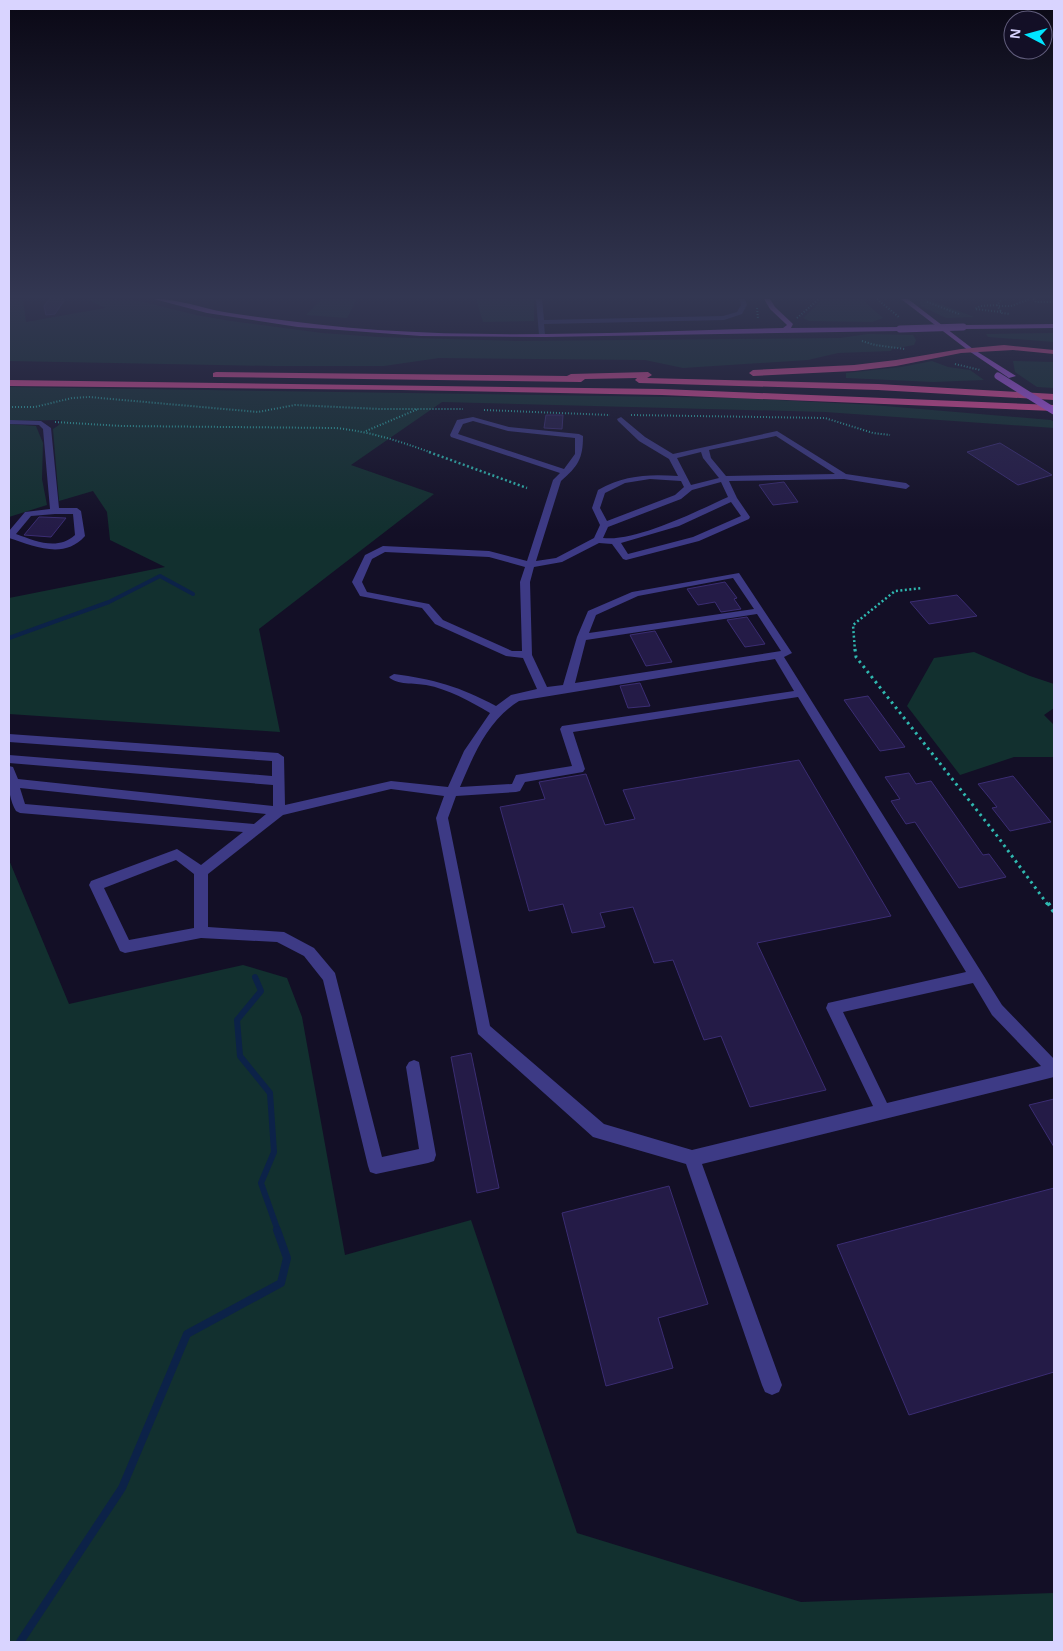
<svg xmlns="http://www.w3.org/2000/svg" width="1063" height="1651" viewBox="0 0 1063 1651" font-family="Arial,sans-serif">
	<rect width="100%" height="100%" fill="#130f26"/>
	<path fill="#12302f" d="M9,299H23L26,322L105,308L87,299L136,300L196,315L231,321L322,333L378,337L518,341L840,338L868,334L913,335L916,340L914,345L892,349L891,351L838,353L808,360L683,368L645,360L439,358L384,366H274L9,361Z
		M322,299H357L347,318L306,315Z
		M476,299H534V321L483,322Z
		M823,299H865L866,303L883,318L872,322L809,321L803,318Z
		M919,299H928L974,317L946,318L921,306Z
		M1054,333V342L988,337L986,334Z
		M932,361L948,367L970,370L984,380L933,382L846,378V373L901,367Z
		M1013,361L1054,362V388L1037,387L1015,372Z
		M9,387L737,398L873,405L1051,420L1054,422V428L825,412L442,402L351,465L434,494L259,629L280,732L9,714V598L165,567L110,540L107,512L93,491L59,501L53,429L59,425L61,420L9,421Z
		M9,424L36,426L43,443L42,479L47,505L9,517Z
		M974,652L1030,676L1054,684V708L1044,715L1054,725V757H1014L960,775L907,706L934,658Z
		M9,860L69,1004L243,965L287,978L302,1017L345,1255L471,1220L577,1533L801,1602L1054,1593V1642H9Z"/>
	<g fill="none" stroke-linecap="round" stroke-linejoin="round">
		<path stroke="#0c2248" stroke-width="4" d="M9,638L109,602L160,576L193,594"/>
		<path stroke="#0c2248" stroke-width="6" d="M255,977L261,991L237,1020L240,1056L270,1093L274,1152L261,1183L278,1231"/>
		<path stroke="#0c2248" stroke-width="8" d="M20,1642L122,1488L187,1334L281,1283L287,1258L277,1230"/>
	</g>
	<path fill="#241b47" stroke="#3b2d73" d="M49,299H65L55,314L46,315L44,306Z
		M546,415H563L562,429L544,428Z
		M1000,443L1052,475L1018,485L967,452Z
		M784,482L798,502L773,505L759,485Z
		M39,517H42L66,518L51,537L24,535Z
		M725,582L737,598L734,599L741,609L721,612L715,602L698,605L687,589Z
		M957,595L977,616L929,624L910,602Z
		M747,617L765,644L745,647L727,620Z
		M655,631L672,662L646,666L630,635Z
		M640,683L650,706L628,708L620,686Z
		M868,696L905,747L880,751L844,700Z
		M799,760L891,916L757,943L826,1090L750,1107L721,1036L704,1040L673,960L654,963L633,907L600,913L605,927L572,933L563,904L529,911L500,807L545,799L539,782L586,774L605,825L635,819L623,790Z
		M909,773L916,784L931,781L983,855L989,854L1006,877L959,888L915,822L906,824L891,801L900,799L885,777Z
		M1013,776L1051,822L1010,831L992,808L997,807L978,784Z
		M471,1053L499,1188L477,1193L451,1057Z
		M1054,1099V1147L1029,1105Z
		M669,1186L708,1304L658,1318L673,1368L606,1386L562,1213Z
		M1054,1188V1372L909,1415L837,1245Z"/>
	<g fill="none" stroke-linecap="round" stroke-linejoin="round">
		<path stroke="#2fb8b0" stroke-width="2" stroke-dasharray="1 2" stroke-linecap="butt" d="M877,299L900,318
			M1033,299L1036,302H1054
			M927,302L959,314
			M997,305L1002,313L1010,314
			M999,306H1011L1030,299
			M757,308L758,319
			M1001,312L975,309L980,306L997,305L1002,299
			M797,318L819,299
			M862,341L875,345L905,349
			M955,364L980,370
			M9,407H35L72,398L89,397L258,412L295,405L380,409H463
			M484,410L610,415
			M631,415L825,418L873,433L890,435
			M55,422L122,426L336,428C372,432 399,441 432,453
			M366,431L418,409"/>
		<path stroke="#2fb8b0" stroke-width="2.5" stroke-dasharray="2 2.5" stroke-linecap="butt" d="M429,452L527,488
			M855,651L853,625L895,591L922,588"/>
		<path stroke="#2fb8b0" stroke-width="3" stroke-dasharray="2.5 4" stroke-linecap="butt" d="M855,649L856,657L998,837L1048,905"/>
		<path stroke="#2fb8b0" stroke-width="4" stroke-dasharray="3 4.5" stroke-linecap="butt" d="M1048,903L1054,912"/>
		<path fill="#3d3a85" fill-rule="evenodd" d="M536,299H542L544,320L723,316L737,312L741,305L739,299H745L747,305L742,314L724,320L544,324L545,335L542,337L539,335Z
			M473,417L509,427L579,434L583,436C583,459 578,466 561,481L536,561L556,558L594,538L600,525L592,508L598,490C625,475 648,474 678,476L669,459L639,441L618,421L617,419L621,417L645,437L673,454L777,431L846,474L906,483L910,486L906,489L844,479L729,481L737,498L750,517L749,519L699,541L626,560L623,559L612,544L599,543L562,562L534,567L530,582L532,655L547,687L563,685L577,637L588,611L632,592L739,573L792,653L784,657L1002,1005L1054,1059V1077L702,1164L782,1385L779,1392L772,1395L765,1392L762,1385L686,1164L593,1137L478,1034L436,818L444,796L391,789L283,815L208,874V927L284,932L314,948L335,973L382,1157L419,1149L406,1067L409,1062L414,1060L419,1062L436,1155L434,1161L428,1163L376,1174L370,1172L368,1166L323,980L304,956L277,942L201,938L125,953L120,951L89,885L91,881L177,849L201,865L243,832L20,813L16,811C8,797 8,781 9,766L13,767L18,779L273,806V785L9,763V755L272,776V761L9,742V734L278,753L284,757L285,805L391,781L448,787L464,751L490,713C470,701 448,689 426,685C415,683 396,685 389,677L394,674C433,679 461,687 496,706L511,695L537,689L523,658L506,656L435,624L422,608L360,596L352,582L365,555L383,546L489,551L527,561L553,480L560,473L451,437L450,435L457,420ZM473,421L508,431L575,438V454L564,469L458,434L463,424ZM776,436L835,474L726,476L711,458L709,450ZM701,452L703,458L719,478L691,485L677,458ZM650,479L681,481L684,487L675,495L607,521L600,508L605,493L625,483ZM721,482L728,497C697,511 636,542 603,538L608,527L681,499L692,490ZM731,502L741,516L693,537L628,554L621,543L679,526ZM385,552L489,557L525,567L520,582L522,651H512L443,620L429,604L367,592L362,582L372,559ZM733,578L754,609L589,633L596,615L638,596ZM757,614L781,651L575,683L586,640ZM775,659L794,691L562,726L560,729L572,766L516,775L512,784L460,787C474,754 488,720 519,701ZM798,697L966,972L828,1003L826,1008L873,1106L692,1150L604,1124L490,1026L448,818L456,796L516,792L520,791L525,782L583,772L585,769L573,732ZM20,788L266,814L254,824L25,804ZM176,860L194,874V928L129,940L104,888ZM973,983L992,1015L1041,1066L887,1103L843,1012Z
			M9,420L41,421L51,428L59,508H77L81,511L85,536C64,560 34,546 9,538V531L25,512L50,509L43,429L39,425L9,424ZM55,514H73L75,535C57,551 36,541 16,534L31,516Z"/>
		<path fill="#c25bff" fill-rule="evenodd" d="M154,299C174,298 203,308 224,312C275,320 327,326 378,330C513,339 648,331 783,328L787,325L770,309L764,299H770L775,307L793,324L791,328L900,327L903,329L900,331L545,337L421,336L298,327L207,313Z
			M901,299H908L973,349L1016,376L1009,378L969,351Z
			M1054,324V328L963,329L960,327L963,325Z"/>
		<path fill="#ff4fa3" fill-rule="evenodd" d="M1004,345L1054,350V354L1013,350L961,353L896,366L854,371L753,376L749,373L753,370L854,365L896,360L961,349Z
			M216,372L567,376L571,374L648,372L652,375L647,378L878,384L1054,394V400L878,390L639,383L635,380L637,378L585,379L581,382L213,377V373Z
			M9,380L662,389L1054,405V411L662,395L401,390L9,386Z"/>
		<path stroke="#c25bff" stroke-width="7" d="M900,329L963,327
			M998,376L1054,411"/>
	</g>
	<linearGradient id="sky" x2="0" y2="1"><stop stop-color="#0a0815"/><stop offset="0.56" stop-color="#333752"/><stop offset="1" stop-color="#333752" stop-opacity="0"/></linearGradient>
	<rect width="1063" height="530" fill="url(#sky)"/>
	<rect width="1063" height="1651" fill="none" stroke="#d9d4ff" stroke-width="20"/>
	<g transform="translate(1028 35) rotate(276)"><circle r="24" fill="#130f26" stroke="#625e7d"/>
	<path d="M0-4L9 19L0 12L-9 19Z" fill="#00e5ff"/>
	<text y="-8" font-size="14" font-weight="bold" text-anchor="middle" fill="#d9d4ff">N</text>
	</g>
</svg>
